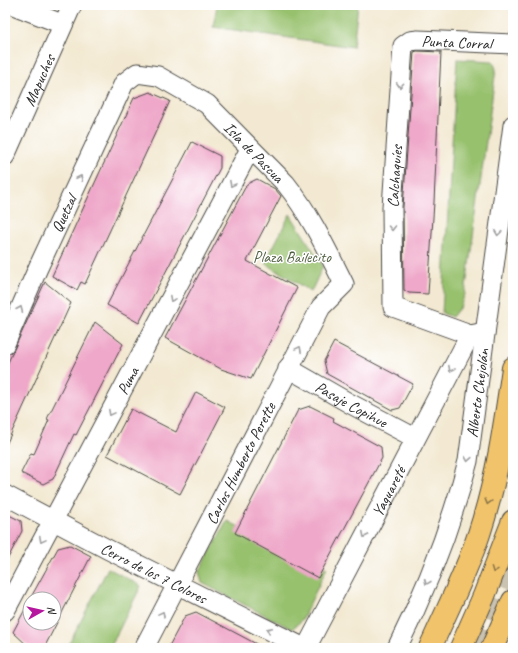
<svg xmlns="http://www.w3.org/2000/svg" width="518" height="653" viewBox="0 0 518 653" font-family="Caveat,sans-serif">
	<rect width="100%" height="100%" fill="#fff"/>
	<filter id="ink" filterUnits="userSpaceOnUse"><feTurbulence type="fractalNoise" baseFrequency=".025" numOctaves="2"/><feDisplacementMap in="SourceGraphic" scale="8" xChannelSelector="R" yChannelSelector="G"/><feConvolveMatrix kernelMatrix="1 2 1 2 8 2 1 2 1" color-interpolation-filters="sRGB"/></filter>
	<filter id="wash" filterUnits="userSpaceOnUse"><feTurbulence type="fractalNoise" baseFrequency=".012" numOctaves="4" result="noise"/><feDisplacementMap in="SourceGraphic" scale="16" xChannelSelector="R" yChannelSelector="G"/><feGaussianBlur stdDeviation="0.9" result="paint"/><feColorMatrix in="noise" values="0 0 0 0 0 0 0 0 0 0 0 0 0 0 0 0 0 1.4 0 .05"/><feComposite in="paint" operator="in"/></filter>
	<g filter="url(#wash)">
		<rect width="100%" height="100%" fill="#f3e9d2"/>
		<path fill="#97c16d" stroke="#61764c" d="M217,5H358L353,47L213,27Z
			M457,59L493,61L496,69L465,294L460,307L452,317L442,313Z
			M290,214L323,266L311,292L265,263Z
			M227,521L327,568L302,620L292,629L202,583L199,572Z
			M108,568L141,586L110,648H67Z"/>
		<g id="blocks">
			<path fill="#efa8c9" d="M417,51L441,52L434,202L428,294L409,293L404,290L403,207L414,52Z
				M150,92L170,101L85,284L81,282L77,290L52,276L134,98Z
				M192,142L220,156V168L139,323L107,305Z
				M257,179L275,189L281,196L247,261L297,288L251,379L221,369L165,338L247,184Z
				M45,282L71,303L5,447V369Z
				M95,322L123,344L76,435L74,434L53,479L43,484L21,473L31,453L34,454L49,420L47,419Z
				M334,342L413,384L400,408L392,410L327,374L324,361Z
				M196,392L225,407L180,494L107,455L131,409L176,432Z
				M310,406L334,418L333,421L381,447L382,458L318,578L235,533L298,410Z
				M5,513L21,521L22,531L5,564Z
				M70,545L91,556L44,648H30L13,632L30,600V623H54V599H30L58,548Z
				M196,612L264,648H168L185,616Z"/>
		</g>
	</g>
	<g filter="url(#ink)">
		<use href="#blocks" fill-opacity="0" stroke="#494844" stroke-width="1"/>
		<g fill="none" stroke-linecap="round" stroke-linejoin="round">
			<path stroke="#cbc3b1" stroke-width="22" stroke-dasharray="22 11" stroke-linecap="butt" d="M474,648L498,598L513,557"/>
			<defs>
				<g id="minor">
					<path d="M13,5L62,24"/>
					<path id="s1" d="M5,156L72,5"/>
					<path id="s2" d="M485,332L470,335L393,307L392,207L403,46L410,41L418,40L513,44"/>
					<path id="s3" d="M5,344L38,268L124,83L137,73L158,76L207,104L286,184C310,214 327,250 344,284L321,307L144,648"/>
					<path id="s4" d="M288,368L349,403L415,438"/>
					<path id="s5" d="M5,495L109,550L304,648"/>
					<path id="s6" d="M5,611L250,149"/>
					<path id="s7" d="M306,648L470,335"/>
					<path id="s8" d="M397,648C427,588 451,526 468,461L513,125"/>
				</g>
				<path id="major" d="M430,648C447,610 466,573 479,534C497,480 505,424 513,368"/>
				<path id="highway" d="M461,648L484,596L513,521
					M492,648L513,601"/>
			</defs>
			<use href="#minor" stroke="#494844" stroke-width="21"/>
			<use href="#major" stroke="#494844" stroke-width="24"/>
			<use href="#highway" stroke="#494844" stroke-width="24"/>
			<use href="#minor" stroke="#fff" stroke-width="19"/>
			<use href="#major" stroke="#f1c36a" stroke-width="22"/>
			<use href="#highway" stroke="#f1c36a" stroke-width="22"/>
		</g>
		<defs><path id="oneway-chevron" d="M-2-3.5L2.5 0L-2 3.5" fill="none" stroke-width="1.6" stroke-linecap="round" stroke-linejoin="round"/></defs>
		<g stroke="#a0a0a0">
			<use href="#oneway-chevron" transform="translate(400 85) rotate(94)"/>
			<use href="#oneway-chevron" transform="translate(80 178) rotate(-65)"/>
			<use href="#oneway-chevron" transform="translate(232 184) rotate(118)"/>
			<use href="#oneway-chevron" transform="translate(392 228) rotate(89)"/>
			<use href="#oneway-chevron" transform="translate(498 233) rotate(98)"/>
			<use href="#oneway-chevron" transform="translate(172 299) rotate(118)"/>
			<use href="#oneway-chevron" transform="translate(20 309) rotate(-67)"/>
			<use href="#oneway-chevron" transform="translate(299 349) rotate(-62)"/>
			<use href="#oneway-chevron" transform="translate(451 369) rotate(118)"/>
			<use href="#oneway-chevron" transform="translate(111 413) rotate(118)"/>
			<use href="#oneway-chevron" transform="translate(468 459) rotate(100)"/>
			<use href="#oneway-chevron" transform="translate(365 535) rotate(117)"/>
			<use href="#oneway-chevron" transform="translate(42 540) rotate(118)"/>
			<use href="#oneway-chevron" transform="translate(427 582) rotate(112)"/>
			<use href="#oneway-chevron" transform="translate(162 614) rotate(-62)"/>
			<use href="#oneway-chevron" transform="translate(269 630) rotate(-153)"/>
		</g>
		<g stroke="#8e774a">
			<use href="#oneway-chevron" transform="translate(488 502) rotate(105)"/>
			<use href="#oneway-chevron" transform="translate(494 570) rotate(111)"/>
		</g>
	</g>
	<g text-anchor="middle" stroke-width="3" stroke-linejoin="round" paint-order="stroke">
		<g font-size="16" fill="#2b2b2b" stroke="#fff">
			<text dy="6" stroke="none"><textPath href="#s2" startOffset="414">Punta Corral</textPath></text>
			<text dy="6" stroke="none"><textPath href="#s1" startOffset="83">Mapuches</textPath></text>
			<text dy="6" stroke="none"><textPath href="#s3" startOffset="448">Isla de Pascua</textPath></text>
			<text dy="6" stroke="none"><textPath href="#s2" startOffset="228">Calchaquíes</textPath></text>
			<text dy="6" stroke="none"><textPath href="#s3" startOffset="143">Quetzal</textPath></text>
			<text dy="6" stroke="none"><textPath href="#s6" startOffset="261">Puma</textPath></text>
			<text dy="6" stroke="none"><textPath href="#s8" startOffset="269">Alberto Chejolán</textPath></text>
			<text dy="6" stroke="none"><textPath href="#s4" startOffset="73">Pasaje Copihue</textPath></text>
			<text transform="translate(240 463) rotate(-63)" y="6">Carlos Humberto Perette</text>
			<text dy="6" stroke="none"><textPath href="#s7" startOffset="177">Yaguareté</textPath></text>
			<text dy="6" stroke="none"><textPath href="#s5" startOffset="168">Cerro de los 7 Colores</textPath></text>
		</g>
		<g font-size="16" fill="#516042" stroke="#fff">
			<text x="292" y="262">Plaza Bailecito</text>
		</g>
	</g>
	<rect width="518" height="653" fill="none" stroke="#fff" stroke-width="20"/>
	<g transform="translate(42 611) rotate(82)"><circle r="19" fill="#ffffff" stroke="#aaaaaa"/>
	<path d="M0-3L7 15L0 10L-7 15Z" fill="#b5179e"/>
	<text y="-6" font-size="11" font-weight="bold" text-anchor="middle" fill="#2b2b2b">N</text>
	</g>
</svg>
